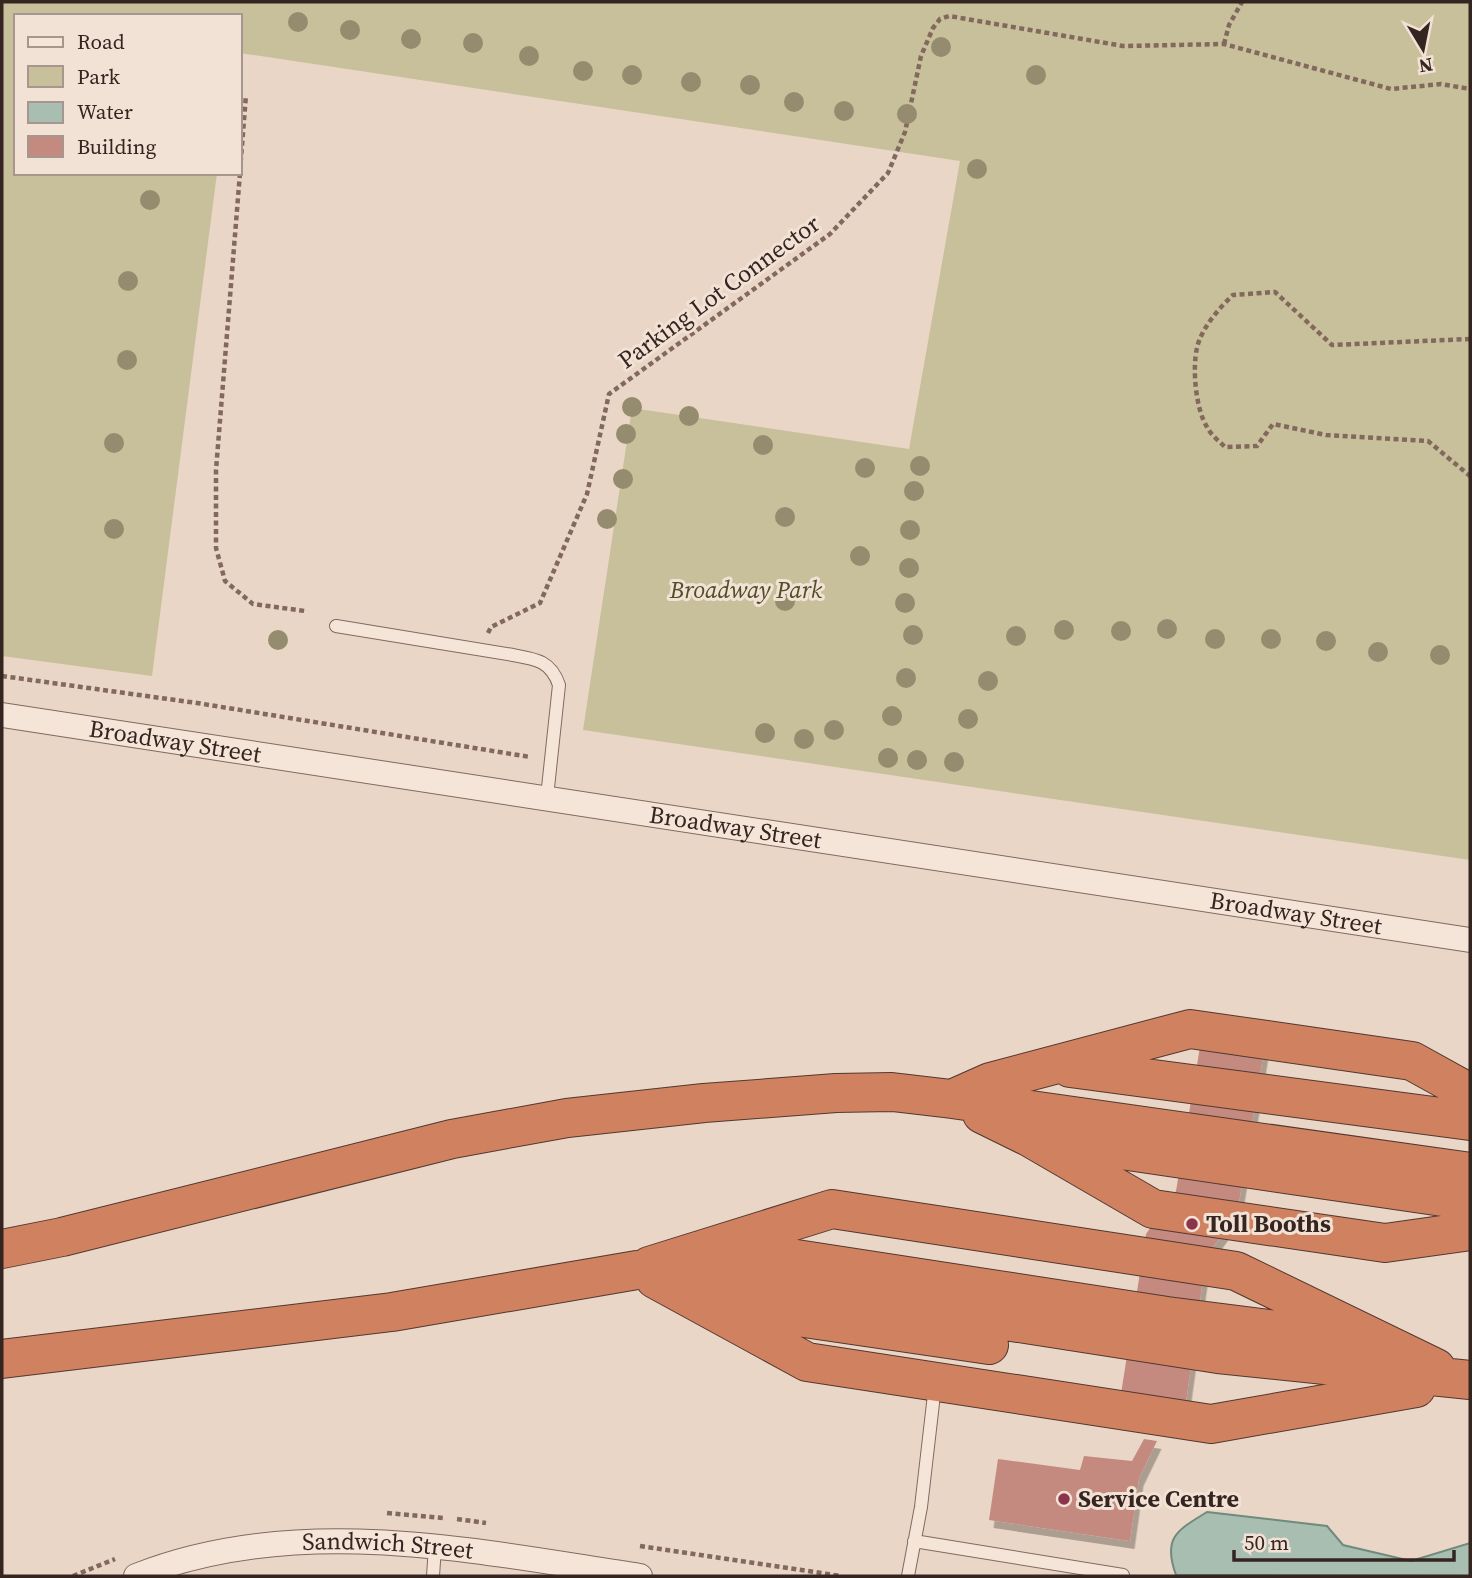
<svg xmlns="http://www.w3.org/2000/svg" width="1472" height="1578" viewBox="0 0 1472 1578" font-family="'Source Serif 4',serif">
	<defs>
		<filter id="shadow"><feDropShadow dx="4.5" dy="8" stdDeviation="0" flood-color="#0004"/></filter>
	</defs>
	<rect width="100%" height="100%" fill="#ead6c6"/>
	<path fill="#c7c09b" d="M2,2H1470V860L583,730L632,408L909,449L960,161L240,53V16H16V173H217L152,676L2,656Z"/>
	<path fill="#a7beb1" stroke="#6f8b7d" stroke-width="2" d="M1207,1512L1327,1526L1343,1545L1411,1561L1470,1543V1576L1176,1575C1162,1537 1178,1530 1207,1512Z"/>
	<path fill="#c48a80" filter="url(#shadow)" d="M1204,1023L1267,1032L1237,1214L1206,1257L1183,1423L1118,1413L1146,1234L1176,1191Z
		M1144,1439L1157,1441L1139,1478L1130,1541L989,1520L998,1459L1080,1470L1084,1456L1132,1461Z"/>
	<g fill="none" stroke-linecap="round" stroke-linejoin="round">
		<defs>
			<path id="lane" d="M336,626L513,655C536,659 551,661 559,685L547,797
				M914,1541L1123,1575
				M433,1576L435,1547
				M908,1576L921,1507L935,1386"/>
			<g id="street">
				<path id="s1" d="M2,715L1470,940"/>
				<path id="s2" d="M136,1576C298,1512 474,1551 640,1576"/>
			</g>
			<path id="highway" d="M1070,1068L1470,1121
				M954,1098L990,1082L1190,1029L1412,1061L1470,1093
				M982,1114L1029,1137L1153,1209L1385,1243L1470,1231
				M1046,1139L1470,1201
				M725,1248L1167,1316L1355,1340
				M2,1249L62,1237L452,1139L567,1118L704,1103L836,1093L892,1092L952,1099L1470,1172
				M649,1266L832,1209L1236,1271L1436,1368
				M655,1279L807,1362L1211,1424L1416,1388
				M723,1306L989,1345
				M2,1359L392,1312L637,1270L819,1292L1218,1354L1470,1380"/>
		</defs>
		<use href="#lane" stroke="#83685e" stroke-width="14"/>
		<use href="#street" stroke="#83685e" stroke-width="26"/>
		<use href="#highway" stroke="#513831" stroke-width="40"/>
		<path stroke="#83685e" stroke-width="4.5" stroke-dasharray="5 3.5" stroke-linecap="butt" d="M1224,44L1229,25L1242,2
			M240,171L246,95
			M240,173L216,470V548L225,581L253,604L305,611
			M1470,339L1332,345L1275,292L1233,295C1219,308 1201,329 1197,348C1192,369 1196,410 1207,427C1211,435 1219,441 1225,447L1257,446L1273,424L1326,435L1428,441L1470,476
			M488,633L491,627L540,603L587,494L609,394L830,234L888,173L905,132L921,56L933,28L940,19L949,16L1123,46L1224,44L1391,89L1441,84L1470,89
			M2,676L197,703L530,757
			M387,1513L444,1518
			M457,1519L486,1523
			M640,1546L841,1576
			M73,1576L115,1559"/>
		<use href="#lane" stroke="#f5e5d8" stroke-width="12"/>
		<use href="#street" stroke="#f5e5d8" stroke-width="24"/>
		<use href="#highway" stroke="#d0815f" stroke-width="38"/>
	</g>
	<g fill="#958c6f">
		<circle cx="298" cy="22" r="10"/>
		<circle cx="350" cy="30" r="10"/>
		<circle cx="411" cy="39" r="10"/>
		<circle cx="473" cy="43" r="10"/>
		<circle cx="941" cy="47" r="10"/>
		<circle cx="529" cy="56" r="10"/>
		<circle cx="583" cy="71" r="10"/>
		<circle cx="632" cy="75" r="10"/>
		<circle cx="1036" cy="75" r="10"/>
		<circle cx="691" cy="82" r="10"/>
		<circle cx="750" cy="85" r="10"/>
		<circle cx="794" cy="102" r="10"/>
		<circle cx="844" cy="111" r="10"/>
		<circle cx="907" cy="114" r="10"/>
		<circle cx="977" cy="169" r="10"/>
		<circle cx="150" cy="200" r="10"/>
		<circle cx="128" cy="281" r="10"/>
		<circle cx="127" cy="360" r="10"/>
		<circle cx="632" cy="407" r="10"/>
		<circle cx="689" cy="416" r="10"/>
		<circle cx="626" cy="434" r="10"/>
		<circle cx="114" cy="443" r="10"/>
		<circle cx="763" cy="445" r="10"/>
		<circle cx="920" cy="466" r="10"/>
		<circle cx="865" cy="468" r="10"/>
		<circle cx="623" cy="479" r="10"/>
		<circle cx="914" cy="491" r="10"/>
		<circle cx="785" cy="517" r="10"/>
		<circle cx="607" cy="519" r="10"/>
		<circle cx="114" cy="529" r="10"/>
		<circle cx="910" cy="530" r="10"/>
		<circle cx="860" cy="556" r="10"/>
		<circle cx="909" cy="568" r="10"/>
		<circle cx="785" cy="601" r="10"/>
		<circle cx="905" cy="603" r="10"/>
		<circle cx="1167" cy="629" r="10"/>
		<circle cx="1064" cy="630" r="10"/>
		<circle cx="1121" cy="631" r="10"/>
		<circle cx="913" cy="635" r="10"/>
		<circle cx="1016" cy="636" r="10"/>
		<circle cx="1215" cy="639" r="10"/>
		<circle cx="1271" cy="639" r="10"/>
		<circle cx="278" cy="640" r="10"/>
		<circle cx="1326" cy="641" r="10"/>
		<circle cx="1378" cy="652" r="10"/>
		<circle cx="1440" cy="655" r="10"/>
		<circle cx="906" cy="678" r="10"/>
		<circle cx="988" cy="681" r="10"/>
		<circle cx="892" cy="716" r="10"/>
		<circle cx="968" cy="719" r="10"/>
		<circle cx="834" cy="730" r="10"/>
		<circle cx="765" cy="733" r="10"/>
		<circle cx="804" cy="739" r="10"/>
		<circle cx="888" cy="758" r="10"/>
		<circle cx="917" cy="760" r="10"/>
		<circle cx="954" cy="762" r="10"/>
	</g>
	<g fill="#8c344b" stroke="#f2e2d5" stroke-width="2.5">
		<circle cx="1192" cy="1224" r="7"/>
		<circle cx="1064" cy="1499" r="7"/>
	</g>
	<g text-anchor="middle" stroke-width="6" stroke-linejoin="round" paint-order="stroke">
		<g font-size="24" fill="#352520" stroke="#f2e2d5">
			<text transform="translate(719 292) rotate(-36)" y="8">Parking Lot Connector</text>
			<text dy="8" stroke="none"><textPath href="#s1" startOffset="175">Broadway Street</textPath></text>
			<text dy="8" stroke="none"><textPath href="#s1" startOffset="742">Broadway Street</textPath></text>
			<text dy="8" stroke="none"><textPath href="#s1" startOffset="1309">Broadway Street</textPath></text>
			<text dy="8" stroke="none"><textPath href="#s2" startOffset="256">Sandwich Street</textPath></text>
		</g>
		<g font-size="24" font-style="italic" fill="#4f4f28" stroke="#f2e2d5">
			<text x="746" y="598">Broadway Park</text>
		</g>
		<g font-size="24" font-weight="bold" fill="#352520" stroke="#f2e2d5" text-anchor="start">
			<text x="1206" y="1232">Toll Booths</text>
			<text x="1078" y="1507">Service Centre</text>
		</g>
	</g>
	<rect width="1472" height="1578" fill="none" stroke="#352520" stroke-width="7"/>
	<rect x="14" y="14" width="228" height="161" fill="#f2e2d5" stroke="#a6968d" stroke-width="2"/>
	<rect x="28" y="37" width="35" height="10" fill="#f5e5d8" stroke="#a6968d" stroke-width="2"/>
	<text x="77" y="49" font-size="21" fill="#352520">Road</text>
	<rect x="28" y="66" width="35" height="21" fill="#c7c09b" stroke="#a6968d" stroke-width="2"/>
	<text x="77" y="84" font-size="21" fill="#352520">Park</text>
	<rect x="28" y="102" width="35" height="21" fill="#a7beb1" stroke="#a6968d" stroke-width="2"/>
	<text x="77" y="119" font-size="21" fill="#352520">Water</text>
	<rect x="28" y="136" width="35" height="21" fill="#c48a80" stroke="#a6968d" stroke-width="2"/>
	<text x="77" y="154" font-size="21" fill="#352520">Building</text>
	<g transform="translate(1423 49) rotate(170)" stroke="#f2e2d5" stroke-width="5" paint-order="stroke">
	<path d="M0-5L12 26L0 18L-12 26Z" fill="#352520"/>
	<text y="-10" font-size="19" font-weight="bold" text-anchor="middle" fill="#352520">N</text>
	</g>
	<path d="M1234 1550v10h220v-10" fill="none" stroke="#352520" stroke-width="3.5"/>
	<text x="1244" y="1550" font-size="21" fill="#352520" stroke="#f2e2d5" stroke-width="5" paint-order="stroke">50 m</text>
</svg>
